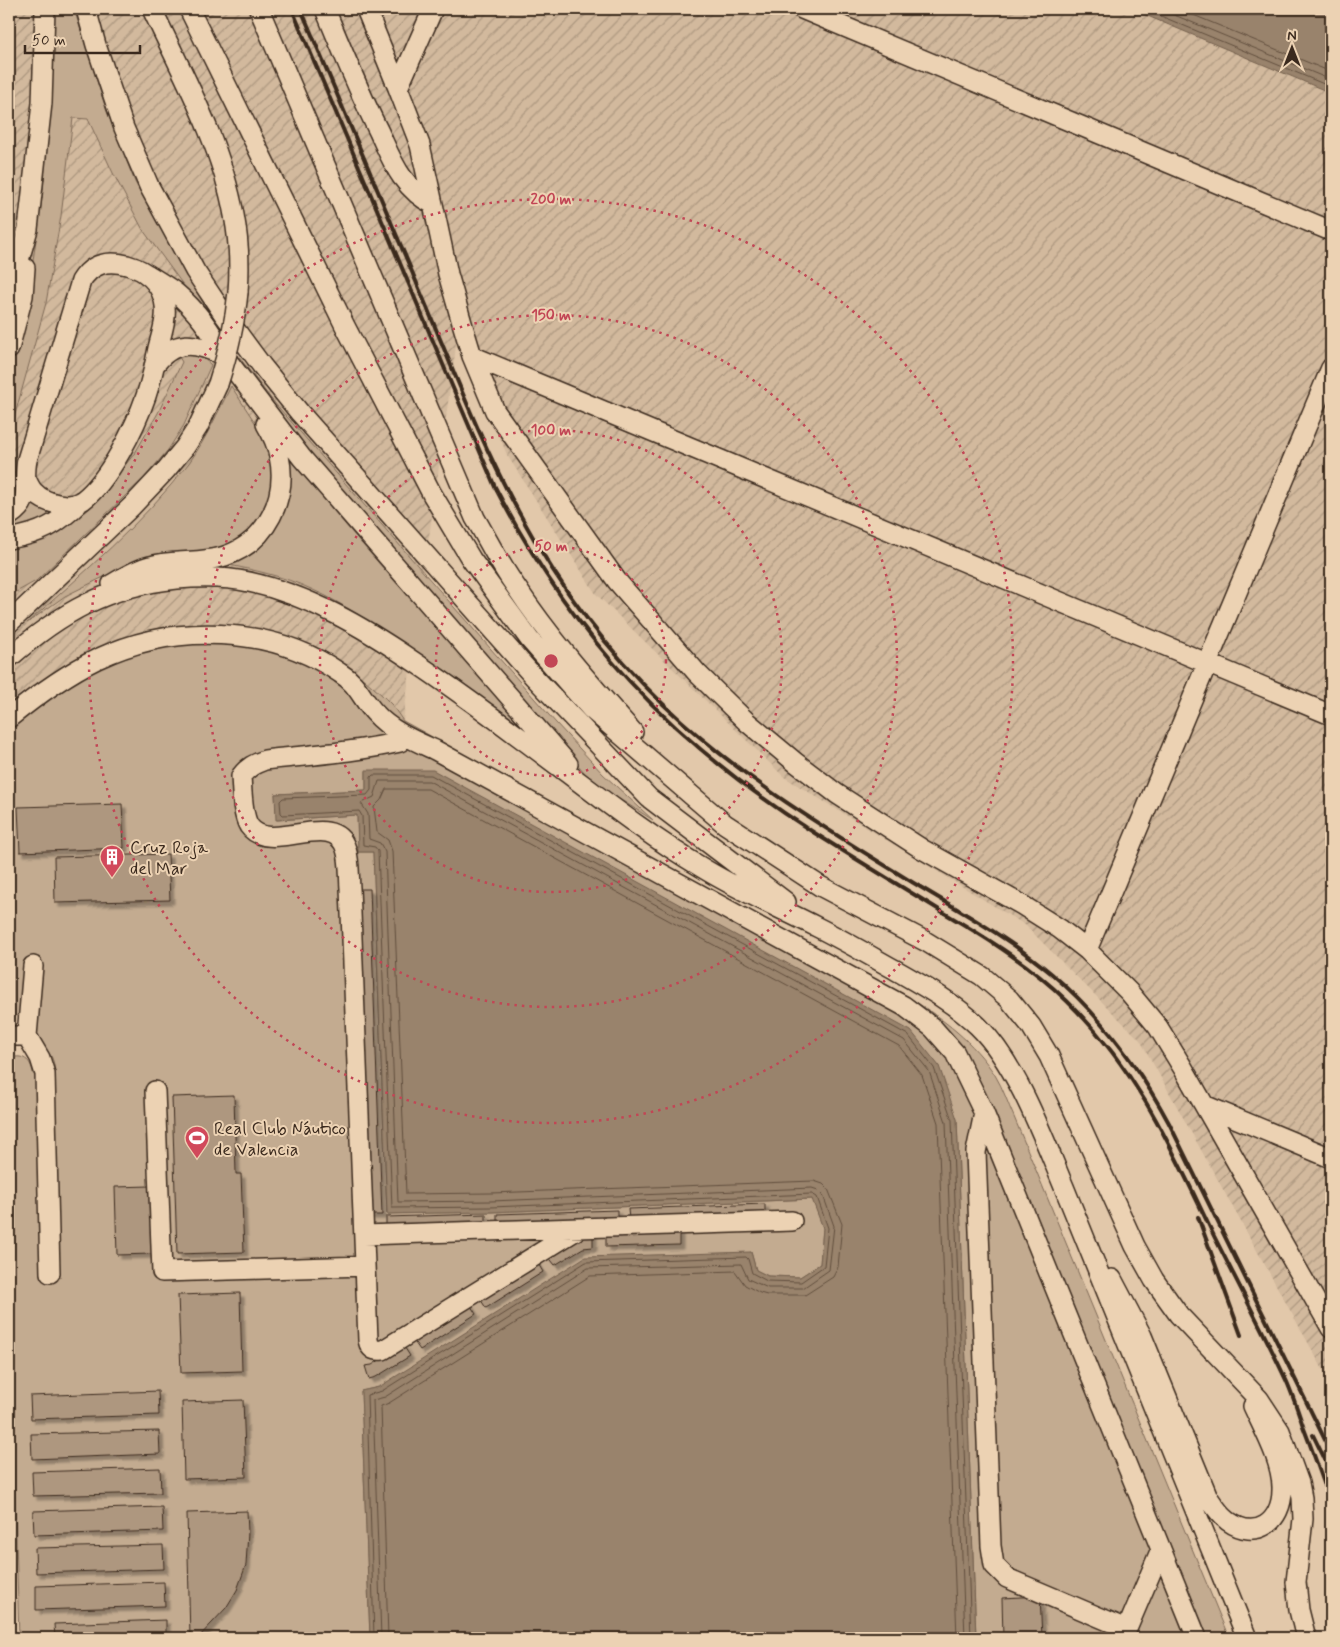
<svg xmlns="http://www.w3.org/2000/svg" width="1340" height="1647" viewBox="0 0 1340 1647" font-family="Mynerve,sans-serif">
	<defs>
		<pattern id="industrial-furrows" width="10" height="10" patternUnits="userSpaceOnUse" patternTransform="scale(1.25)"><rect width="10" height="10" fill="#d2b99d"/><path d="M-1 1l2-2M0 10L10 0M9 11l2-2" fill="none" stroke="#ac977f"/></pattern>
		<filter id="shadow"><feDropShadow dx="4" dy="4" stdDeviation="1" flood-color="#0004"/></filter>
	</defs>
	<rect width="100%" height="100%" fill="#e2c8aa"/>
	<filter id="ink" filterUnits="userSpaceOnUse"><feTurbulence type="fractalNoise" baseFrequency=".02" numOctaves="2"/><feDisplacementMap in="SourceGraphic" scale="10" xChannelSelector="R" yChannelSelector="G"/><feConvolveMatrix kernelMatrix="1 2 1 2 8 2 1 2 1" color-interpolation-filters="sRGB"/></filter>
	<g filter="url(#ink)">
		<path fill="url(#industrial-furrows)" d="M9,9H1131L1331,93V1384L1140,1040L1025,925L784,777L596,594L507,455L458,332L403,721L394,707L357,673L327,654L303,642L287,636L242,627L194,626L146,632L71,662L40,682L9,707Z"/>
		<path fill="#c3ab90" stroke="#7f6a57" d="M54,9H74L106,109L135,182L182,268L220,331L219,334L143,230L113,173L88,119L73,118L61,216L46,303L9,436V371L23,318L30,281L43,192L49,119Z
			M183,354C196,354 202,356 211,365L184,425L168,450L144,478L36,581L9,596V547L53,534L88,510L135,453L158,413L182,362L179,357Z
			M239,357L272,400L556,723L603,774L653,820L613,795L585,773L313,464L238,361Z
			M231,386L258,427L273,458L272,499L250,533L233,545L214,552L124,567L65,596L27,623C84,573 142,523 189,463C206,439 218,412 231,386Z
			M282,445C323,500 368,552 414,602C449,642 487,680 518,723C468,686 418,650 364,618C347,608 330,597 311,589C283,576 254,570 224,564L267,533Z
			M31,504L51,514L38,522L9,529V526C21,524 26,514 31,504Z
			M218,625C235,627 254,628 271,632C318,643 359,671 392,705C396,710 399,716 403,721L910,998C944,1020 973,1041 995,1075C1003,1088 1008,1104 1014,1117L1229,1638H976L957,1119L366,771V790L275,794L277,820L357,815L358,852H373L387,1214L491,1212L813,1199L823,1228L820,1264L800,1277L768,1276L756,1270L751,1252L379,1387L361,1391L370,1638H19L9,1307V1059C22,1053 32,1060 33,1074H55C54,1053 48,1055 39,1039C35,1032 36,1022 36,1015L21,1010L18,1015L9,1019V707C50,674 94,645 145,632C169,626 194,626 218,625Z"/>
		<path fill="#99836c" stroke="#735f4d" d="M1131,9H1331V93Z
			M366,770H433L911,1031L939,1066L957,1119L976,1638H370L361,1391L379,1387L585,1257L751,1252L756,1270L768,1276L800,1277L820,1264L823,1228L812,1199L491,1212L387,1214L373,852H358L357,815L276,820L275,794L366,790Z"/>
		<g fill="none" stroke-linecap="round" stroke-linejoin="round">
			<path stroke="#614e3d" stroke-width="1" d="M1144,9L1331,87
				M1160,9L1331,80
				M1179,9L1331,72
				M374,1638L367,1395L382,1391L586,1262L746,1257L748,1259L752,1273L767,1281L801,1282L824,1266L828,1228L817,1197L812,1194L491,1207L392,1208L378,851L375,847L363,845L362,816L359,811L283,815L281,813L280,801L283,798L367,795L371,790V777L373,775H431L908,1035L934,1068L952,1120L971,1638
				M381,1638L373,1400L385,1397L588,1268L741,1264L748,1279L768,1288H803L829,1270L834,1226L823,1195L818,1190L812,1188L491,1201L398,1202L385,852L380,843L369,839L368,814L361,803L374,797L379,781H429L904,1040L929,1071L946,1122L965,1638
				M388,1638L381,1406L389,1403L590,1276L735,1271L745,1285L760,1293L767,1295H805L833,1277L838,1267L842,1224L828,1189L823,1184L814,1181L491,1193L406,1194L392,851L388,840L377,832L374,807L381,800L386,789H428L899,1046L922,1075L938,1123L957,1638"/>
		</g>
		<path fill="#ae977f" stroke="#3b2a1e" filter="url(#shadow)" d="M122,804L124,848L20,852L18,807Z
			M168,854L170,900L55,903L54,857Z
			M358,889H370L382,1215H369Z
			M234,1095L236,1174H241L244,1252L177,1254L172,1097Z
			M150,1186L152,1254L117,1255L115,1187Z
			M765,1204V1213L629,1219L628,1209Z
			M617,1210V1220L497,1223V1214Z
			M486,1214V1225L386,1228V1217Z
			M679,1231V1245L606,1247V1234Z
			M585,1234H593V1247L583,1248L555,1265L547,1255Z
			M536,1260L543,1272L486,1308L479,1297Z
			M240,1293L242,1371L181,1373L178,1295Z
			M469,1303L476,1314L420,1350L413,1340Z
			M403,1345L410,1356L376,1377L369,1379L365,1366L372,1365Z
			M158,1391L159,1415L31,1419L30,1396Z
			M243,1400L246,1477L184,1479L182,1402Z
			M159,1431L160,1454L32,1459L31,1434Z
			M160,1468L161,1493L33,1496L32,1472Z
			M162,1507L163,1531L34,1535L33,1511Z
			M247,1511L248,1532L246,1565L237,1590L226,1608L198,1638H190L187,1513Z
			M163,1545L164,1569L36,1573L35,1548Z
			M164,1582L165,1606L36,1610V1586Z
			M1040,1596L1042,1638H1003L1002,1598Z
			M166,1620V1638H55L54,1624Z"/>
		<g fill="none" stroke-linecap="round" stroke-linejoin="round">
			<defs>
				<path id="minor" d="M86,9L96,45L124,128L149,186L195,271L223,313L262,366L300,413L534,677L649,798L786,902
					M152,9C183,75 221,143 234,215C239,241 240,266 238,292
					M189,9L345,326L432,494L471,559L530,640L591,709L725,824L820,886L925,941L982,976L1009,999L1031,1026L1049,1056L1135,1246L1154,1280L1179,1315L1259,1399L1280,1431L1299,1483L1302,1498L1303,1519L1296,1582L1299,1610L1306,1638
					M259,9L475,518C488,540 499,563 514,584C549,637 591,685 633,732
					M325,9C342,50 359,92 379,132C386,147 392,163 402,177C410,188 420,198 433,204L448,274L462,323L472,356L495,411L617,581L697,673L747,722L795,762L837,794L922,849L1022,905L1060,929L1087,950L1129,992L1158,1027L1183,1068L1331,1328
					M366,9L398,88L433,9
					M802,9L1331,231
					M398,88L420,145L433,204
					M147,274C156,280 167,286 176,293C196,310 213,333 224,356L302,458L568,764
					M9,295L28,229L42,103L45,9
					M9,349L23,296L25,268
					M472,356L1331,715
					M154,366C174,338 196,342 224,356
					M9,516C34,500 22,484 27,460L81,281C92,263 107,260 127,265C145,270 159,281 164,300C168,316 162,332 158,348C155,364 151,381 146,396C135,428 109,480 83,500C69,510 44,503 34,492C30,488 28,483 26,478
					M9,539C42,533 57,525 81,501
					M112,584C124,577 137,569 150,566C174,559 201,564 225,556C267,542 288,497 279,456C277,444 272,434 266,424
					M9,623L132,506L166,470L185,447L198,427L218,384
					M9,658C61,612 108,586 177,579C201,577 226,577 249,582C309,595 363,627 413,661C464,695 513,732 562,769C607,803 652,838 701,867C738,890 778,907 817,927C843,940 867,954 892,968C922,985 953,1002 978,1026C1016,1063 1044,1139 1064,1187L1247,1638
					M9,718C36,696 64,675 97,659C173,623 270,625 340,673C358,684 361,698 375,713C391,731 413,740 435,750L904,1006L933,1028L955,1053L984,1113L1197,1638
					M404,736L400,742C356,752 310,755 265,760C254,764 248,767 241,776C242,789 242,815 249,826C270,856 334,808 346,849C350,861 349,876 350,888L368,1340C370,1349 373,1351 383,1350L580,1228
					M1087,950L1331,368
					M9,1036H27L33,966
					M27,1036L40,1058L45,1074L50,1273
					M155,1091L162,1272L365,1266
					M1204,1105L1331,1158
					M984,1113L976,1152L991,1546L994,1565L1007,1578L1127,1629L1161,1549
					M364,1235L792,1221
					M1112,1279L1142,1336L1208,1497C1214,1506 1219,1514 1228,1521C1256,1541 1282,1522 1282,1490C1283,1463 1264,1430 1253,1406"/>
			</defs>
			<use href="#minor" stroke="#3b2a1e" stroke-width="22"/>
			<use href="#minor" stroke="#ecd2b3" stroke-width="19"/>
			<path stroke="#3b2a1e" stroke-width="4" d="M292,9L495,487C571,635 672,742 813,832C857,860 902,887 946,914C990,940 1030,965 1067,1001C1138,1070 1172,1149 1214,1236C1238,1284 1264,1332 1287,1382C1293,1396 1298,1411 1303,1426C1313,1452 1322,1477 1331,1503
				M301,9C342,107 384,206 426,305C456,377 484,450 522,518C559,586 607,650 663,704C738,776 823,827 912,882C960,911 1009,938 1052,974C1100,1015 1139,1067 1169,1123L1331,1452
				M1198,1217L1241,1335
				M1313,1435L1331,1472"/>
			<defs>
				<path id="minor-bridge" d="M218,384C228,353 235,324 238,292"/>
			</defs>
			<use href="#minor-bridge" stroke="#3b2a1e" stroke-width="22" stroke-linecap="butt"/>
			<use href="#minor-bridge" stroke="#ecd2b3" stroke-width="19"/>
		</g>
	</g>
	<g fill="none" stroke="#c24655" stroke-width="2.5" stroke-dasharray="2.5 5">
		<circle cx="551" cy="661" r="115"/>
		<circle cx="551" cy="661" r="231"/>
		<circle cx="551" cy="661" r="346"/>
		<circle cx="551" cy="661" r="462"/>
	</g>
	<defs>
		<symbol id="building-pin" viewBox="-11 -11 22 30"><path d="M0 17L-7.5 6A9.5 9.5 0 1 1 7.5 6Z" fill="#d1495b" stroke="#ecd2b3"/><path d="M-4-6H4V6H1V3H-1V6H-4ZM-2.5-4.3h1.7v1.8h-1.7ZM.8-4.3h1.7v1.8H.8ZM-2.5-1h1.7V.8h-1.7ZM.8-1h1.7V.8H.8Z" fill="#fff"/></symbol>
		<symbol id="stadium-pin" viewBox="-11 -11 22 30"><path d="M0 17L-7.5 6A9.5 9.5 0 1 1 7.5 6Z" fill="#d1495b" stroke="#ecd2b3"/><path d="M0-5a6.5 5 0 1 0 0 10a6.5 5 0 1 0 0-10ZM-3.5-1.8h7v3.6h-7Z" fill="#fff"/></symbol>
	</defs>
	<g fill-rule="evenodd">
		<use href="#building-pin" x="98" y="843" width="28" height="38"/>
		<use href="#stadium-pin" x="183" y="1124" width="28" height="38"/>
	</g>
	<g text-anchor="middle" stroke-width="4" stroke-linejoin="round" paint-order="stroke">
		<g font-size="18" fill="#3b2a1e" stroke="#ecd2b3" text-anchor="start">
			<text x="130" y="853">Cruz Roja<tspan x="130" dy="21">del Mar</tspan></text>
			<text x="214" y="1134">Real Club Náutico<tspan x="214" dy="21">de Valencia</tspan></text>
		</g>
	</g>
	<circle cx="551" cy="661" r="8" fill="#c24655" stroke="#ecd2b3" stroke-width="2.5"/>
	<g font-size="15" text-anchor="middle" font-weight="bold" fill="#c24655" stroke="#ecd2b3" stroke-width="4" stroke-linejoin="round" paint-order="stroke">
		<text x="551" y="204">200 m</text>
		<text x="551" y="320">150 m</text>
		<text x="551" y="435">100 m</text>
		<text x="551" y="551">50 m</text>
	</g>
	<rect width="1340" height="1647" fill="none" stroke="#ecd2b3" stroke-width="30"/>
	<rect x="15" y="15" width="1310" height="1617" fill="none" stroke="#3b2a1e" stroke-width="2" filter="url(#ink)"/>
	<g transform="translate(1292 48)" stroke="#ecd2b3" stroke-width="4" paint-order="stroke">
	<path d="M0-4L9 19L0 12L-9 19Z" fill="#3b2a1e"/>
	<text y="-8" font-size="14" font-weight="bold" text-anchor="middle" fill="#3b2a1e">N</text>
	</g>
	<path d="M25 45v8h115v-8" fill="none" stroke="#3b2a1e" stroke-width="2.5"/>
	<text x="32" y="45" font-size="15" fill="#3b2a1e" stroke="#ecd2b3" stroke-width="4" paint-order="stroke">50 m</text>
</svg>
